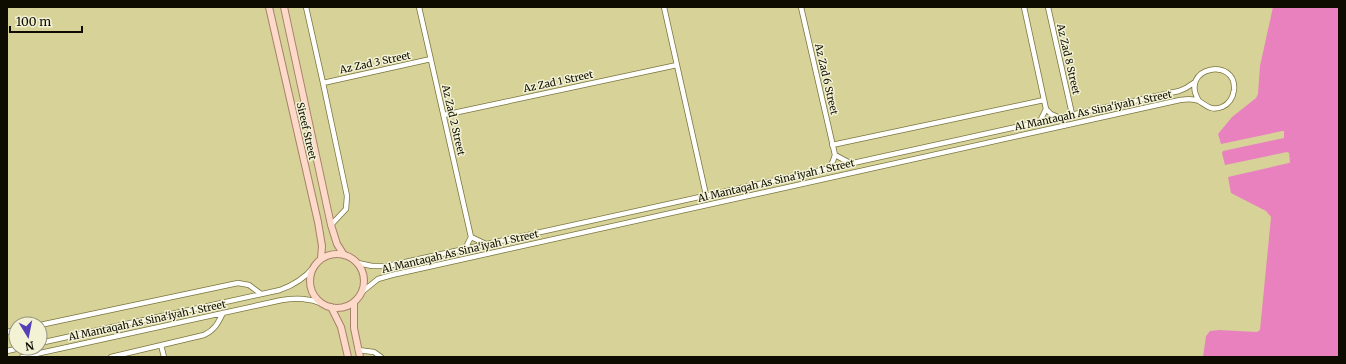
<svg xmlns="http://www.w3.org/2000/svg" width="1346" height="364" viewBox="0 0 1346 364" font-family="Merriweather,serif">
	<rect width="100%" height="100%" fill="#d6d298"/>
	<path fill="#e981bf" d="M1273,7H1339V357H1203L1206,336L1210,331L1219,330L1257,332L1260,330L1271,217L1266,211L1231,193L1228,177L1289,163L1290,162L1289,153L1287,152L1225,165L1222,153L1223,151L1284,138V131H1282L1221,144L1218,134L1232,117L1256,98L1258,94L1260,66Z"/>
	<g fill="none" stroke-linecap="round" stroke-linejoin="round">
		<defs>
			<path id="minor" d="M306,7L323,83L347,196L346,209L331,225
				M419,7L471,237L465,249
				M664,7L706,195
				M801,7L835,155L833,161L829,168
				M1024,7L1046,109L1040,121
				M1048,7L1072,114
				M323,83L431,59
				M1046,109L1051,114L1058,117
				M444,115L677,65
				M832,145L1044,100
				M835,155L850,163
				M471,237L486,244
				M358,263L372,266H387L1179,91L1186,88L1195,82
				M362,292L378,279L392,275L1180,100C1186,99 1193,98 1199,101C1207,106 1211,111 1222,107C1229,104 1233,97 1234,90C1237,56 1178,67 1199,101
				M40,325L238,283L249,285L261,294
				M7,332L16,330
				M40,343L280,290C294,285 304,279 314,267
				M161,345L164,357
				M358,350L374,352L381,357
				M7,351L20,348
				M22,357L282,300C297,298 309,298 323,304
				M111,357L204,335C215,330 218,323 223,313"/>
			<path id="major" d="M269,7L318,222L322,246L321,259
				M284,7L331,225L337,244L344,255
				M310 281a27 27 0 1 1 54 0a27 27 0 1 1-54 0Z
				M354,302V328L360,357
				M331,307L341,327L348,357"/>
		</defs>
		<use href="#minor" stroke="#7a753e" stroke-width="6"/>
		<use href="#major" stroke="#a8806b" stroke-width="8"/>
		<use href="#minor" stroke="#fff" stroke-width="4.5"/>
		<use href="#major" stroke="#fdd9c9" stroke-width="6"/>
	</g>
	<g text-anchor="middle" stroke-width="3" stroke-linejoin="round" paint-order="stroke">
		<g font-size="10" fill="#0e0c00" stroke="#f3f2d5">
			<text transform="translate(1069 59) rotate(77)" y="4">Az Zad 8 Street</text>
			<text transform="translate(375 62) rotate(-12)" y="4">Az Zad 3 Street</text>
			<text transform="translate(827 79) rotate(77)" y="4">Az Zad 6 Street</text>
			<text transform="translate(558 81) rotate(-12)" y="4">Az Zad 1 Street</text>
			<text transform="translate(1093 110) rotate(-12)" y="4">Al Mantaqah As Sina'iyah 1 Street</text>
			<text transform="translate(454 120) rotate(77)" y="4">Az Zad 2 Street</text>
			<text transform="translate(307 131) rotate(77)" y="4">Sireef Street</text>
			<text transform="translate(776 180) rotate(-13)" y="4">Al Mantaqah As Sina'iyah 1 Street</text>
			<text transform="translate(460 251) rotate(-13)" y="4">Al Mantaqah As Sina'iyah 1 Street</text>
			<text transform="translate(147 320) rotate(-12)" y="4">Al Mantaqah As Sina'iyah 1 Street</text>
		</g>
	</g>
	<rect width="1346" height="364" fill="none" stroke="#0e0c00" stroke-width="16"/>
	<g transform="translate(28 336) rotate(170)"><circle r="19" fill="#f3f2d5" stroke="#979680"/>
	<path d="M0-3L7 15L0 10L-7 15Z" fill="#5440b8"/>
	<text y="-6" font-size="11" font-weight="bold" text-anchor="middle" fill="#0e0c00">N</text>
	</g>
	<path d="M10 26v6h72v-6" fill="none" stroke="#0e0c00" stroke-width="2"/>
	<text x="16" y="26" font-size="12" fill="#0e0c00" stroke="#f3f2d5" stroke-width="3" paint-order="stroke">100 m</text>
</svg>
